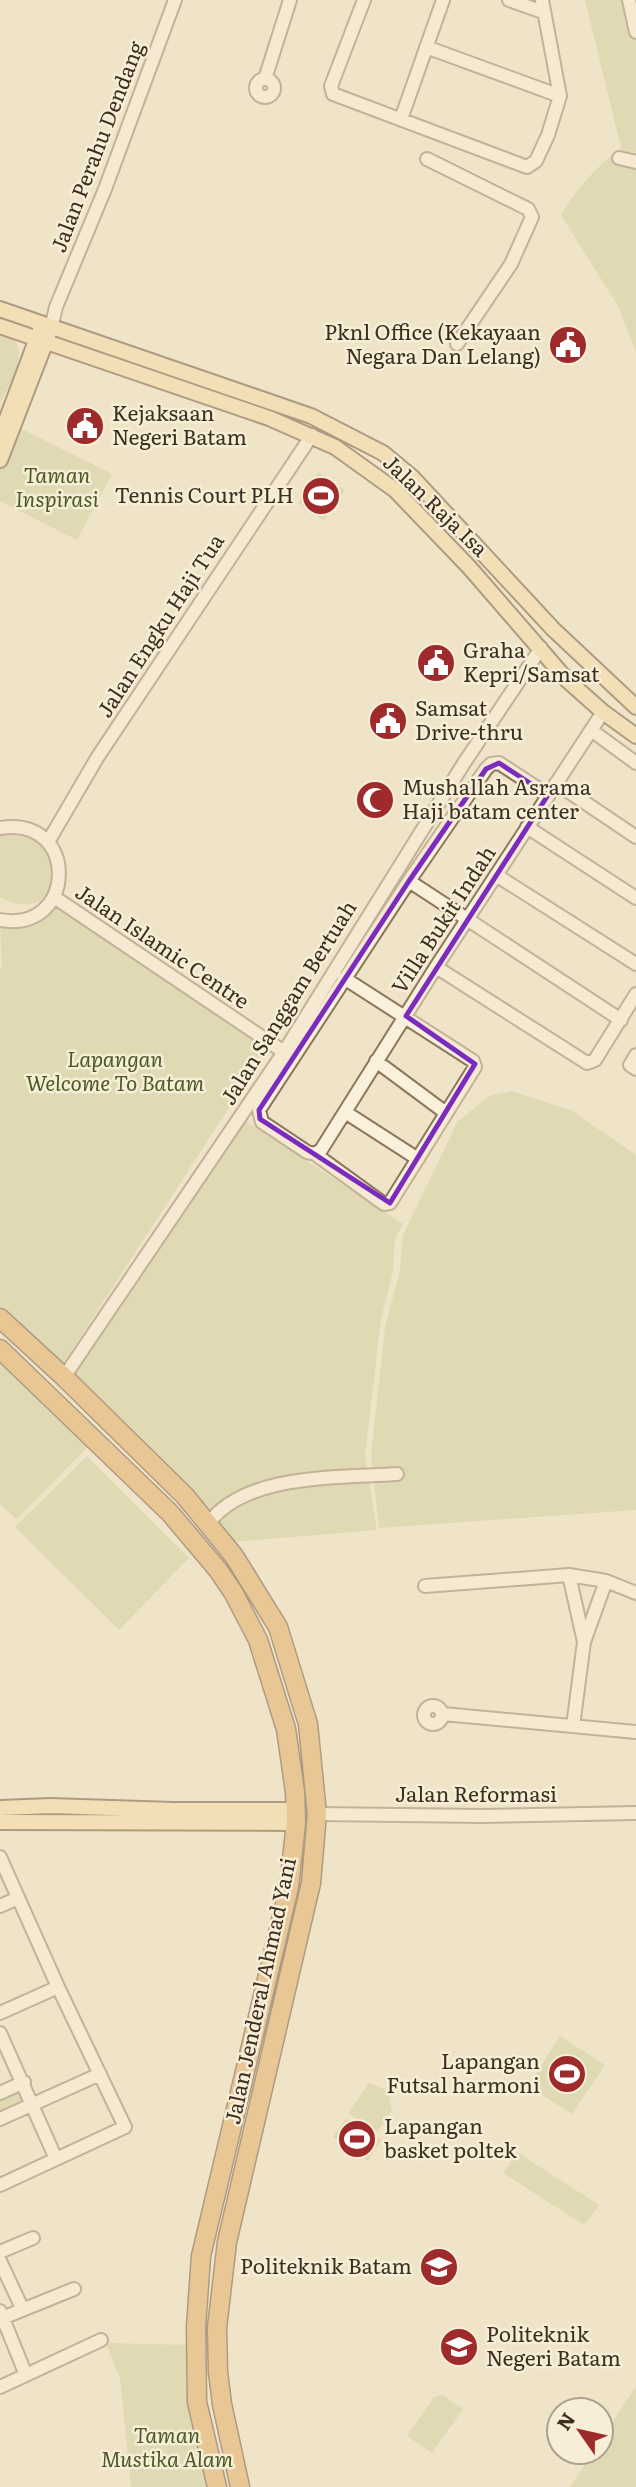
<svg xmlns="http://www.w3.org/2000/svg" width="636" height="2487" viewBox="0 0 636 2487" font-family="Literata,serif">
	<rect width="100%" height="100%" fill="#f0e4c8"/>
	<path fill="#c9cf9b" d="M585,0H636V352L618,306L561,215C576,189 597,166 621,148Z
		M0,329C37,343 10,381 0,405Z
		M18,427L112,474L77,540L0,501V467Z
		M318,472L345,490L337,502L310,484Z
		M306,491L332,509L324,521L298,503Z
		M31,825C94,848 52,928 0,897V833Z
		M63,896L273,1040L63,1364L0,1307V969L2,967L0,926L28,917Z
		M511,1091L571,1110L636,1155V1510L379,1528L371,1455L385,1327L400,1270L403,1235L458,1121L489,1096Z
		M243,1119L403,1224L395,1239L393,1271L381,1319L365,1456L377,1530L232,1542L71,1377Z
		M0,1356L92,1443L16,1519L0,1504Z
		M87,1456L189,1558L119,1630L15,1527Z
		M560,2036L605,2065L572,2114L528,2086Z
		M369,2083L388,2091L392,2111L376,2133L348,2113Z
		M22,2088L27,2099L0,2111V2098Z
		M346,2118L381,2140L368,2161L333,2137Z
		M517,2152L599,2205L584,2225L503,2173Z
		M106,2343L194,2345L217,2487H131L120,2379Z
		M636,2386V2487H570L593,2452H601V2440Z
		M443,2395L463,2409L432,2453L407,2436L434,2397Z"/>
	<g fill="none" stroke-linecap="round" stroke-linejoin="round">
		<defs>
			<path id="minor" d="M364,0L331,86L333,94L527,167L536,161L548,135L560,96L542,0
				M509,0L543,12
				M629,0L636,32
				M426,47L560,96
				M265,79L290,0
				M256 88a9 9 0 1 1 18 0a9 9 0 1 1-18 0Z
				M401,119L443,0
				M619,158L636,162
				M427,159L528,209L532,217L511,264L457,344
				M51,328L56,307L105,189L175,0
				M591,730L636,763
				M556,783L636,837
				M548,795L499,763L491,764L486,769L409,881L259,1110L262,1122L307,1152L315,1154L321,1150L436,967L603,712
				M527,827L636,898
				M0,828C80,815 77,934 0,920
				M48,842L97,758L312,435
				M496,875L636,964
				M409,881L621,1020
				M54,897L284,1052
				M436,967L587,1063L595,1060L636,994
				M636,1055L630,1065L636,1069
				M376,1061L446,1113
				M345,1112L418,1159
				M315,1154L384,1204L390,1203L475,1067L473,1061L344,978
				M64,1377L284,1052L464,763L541,648
				M208,1524C245,1473 339,1478 397,1474
				M569,1575L584,1642L606,1581
				M425,1586L569,1575L606,1581L636,1593
				M424 1715a9 9 0 1 1 18 0a9 9 0 1 1-18 0Z
				M443,1714L636,1732
				M573,1726L584,1642
				M317,1814L482,1816L636,1813
				M0,1857L58,1987L125,2127L0,2185
				M0,1906L18,1898
				M0,2013L58,1987
				M0,2033L56,2159
				M0,2093L24,2082
				M0,2119L100,2074
				M0,2252L33,2238
				M0,2261L22,2308
				M0,2311L26,2375
				M0,2319L74,2289
				M0,2387L101,2340"/>
			<path id="major" d="M0,309L311,416L383,453L413,478L553,629L636,707
				M0,326L269,418L335,447L395,490L469,567L567,680L603,712L636,736
				M0,437L40,330
				M0,460L48,336
				M0,1808L51,1806L173,1810H294
				M0,1822L296,1823"/>
			<path id="highway" d="M0,1318L64,1377L185,1496L234,1556L278,1627L308,1724L317,1814L311,1883L227,2242L217,2328L218,2372L222,2404L240,2487
				M0,1349L170,1513L218,1570L233,1592L258,1640L286,1729L295,1792L296,1823L289,1887L201,2256L196,2327L197,2402L217,2487"/>
		</defs>
		<use href="#minor" stroke="#8d765c" stroke-width="16"/>
		<use href="#major" stroke="#5b4430" stroke-width="18"/>
		<use href="#highway" stroke="#5b4430" stroke-width="21"/>
		<use href="#minor" stroke="#faf1dc" stroke-width="12"/>
		<use href="#major" stroke="#f3d9a0" stroke-width="14"/>
		<use href="#highway" stroke="#e0a458" stroke-width="18"/>
	</g>
	<path d="M0 0H636V2487H0ZM499,763L548,795L406,1016L475,1064L390,1203L260,1119L259,1110L409,881L486,769Z" fill="#f0e4c8" fill-opacity=".55" fill-rule="evenodd"/>
	<path fill="none" stroke="#7b2cbf" stroke-width="5" stroke-linejoin="round" d="M499,763L548,795L406,1016L475,1064L390,1203L260,1119L259,1110L409,881L486,769Z"/>
	<defs>
		<symbol id="civic-disc" viewBox="-11 -11 22 22"><circle r="9.5" fill="#9e2a2b" stroke="#f7eed8"/><path d="M-.6-6.5H3V-4.5H.6V-3L4-1V1h2V6H-6V1h2V-1L-.6-3ZM-1.2 2.5V6h2.4V2.5Z" fill="#fff"/></symbol>
		<symbol id="stadium-disc" viewBox="-11 -11 22 22"><circle r="9.5" fill="#9e2a2b" stroke="#f7eed8"/><path d="M0-5a6.5 5 0 1 0 0 10a6.5 5 0 1 0 0-10ZM-3.5-1.8h7v3.6h-7Z" fill="#fff"/></symbol>
		<symbol id="mosque-disc" viewBox="-11 -11 22 22"><circle r="9.5" fill="#9e2a2b" stroke="#f7eed8"/><path d="M3.5-4.9A6 6 0 1 0 3.5 4.9A5 5 0 1 1 3.5-4.9Z" fill="#fff"/></symbol>
		<symbol id="university-disc" viewBox="-11 -11 22 22"><circle r="9.5" fill="#9e2a2b" stroke="#f7eed8"/><path d="M0-5L7-2L0 1L-7-2ZM-4 1L0 2.5L4 1V4Q0 6-4 4Z" fill="#fff"/></symbol>
	</defs>
	<g fill-rule="evenodd">
		<use href="#civic-disc" x="546" y="323" width="44" height="44"/>
		<use href="#civic-disc" x="63" y="404" width="44" height="44"/>
		<use href="#stadium-disc" x="299" y="474" width="44" height="44"/>
		<use href="#civic-disc" x="414" y="641" width="44" height="44"/>
		<use href="#civic-disc" x="366" y="699" width="44" height="44"/>
		<use href="#mosque-disc" x="353" y="778" width="44" height="44"/>
		<use href="#stadium-disc" x="545" y="2052" width="44" height="44"/>
		<use href="#stadium-disc" x="335" y="2117" width="44" height="44"/>
		<use href="#university-disc" x="417" y="2245" width="44" height="44"/>
		<use href="#university-disc" x="437" y="2325" width="44" height="44"/>
	</g>
	<g text-anchor="middle" stroke-width="5" stroke-linejoin="round" paint-order="stroke">
		<g font-size="21" fill="#3d2e20" stroke="#f7eed8">
			<text transform="translate(98 147) rotate(-69)" y="7">Jalan Perahu Dendang</text>
			<text transform="translate(435 506) rotate(44)" y="7">Jalan Raja Isa</text>
			<text transform="translate(161 626) rotate(-57)" y="7">Jalan Engku Haji Tua</text>
			<text transform="translate(444 920) rotate(-57)" y="7">Villa Bukit Indah</text>
			<text transform="translate(162 947) rotate(34)" y="7">Jalan Islamic Centre</text>
			<text transform="translate(289 1003) rotate(-58)" y="7">Jalan Sanggam Bertuah</text>
			<text x="476" y="1802">Jalan Reformasi</text>
			<text transform="translate(261 1991) rotate(-78)" y="7">Jalan Jenderal Ahmad Yani</text>
		</g>
		<g font-size="21" fill="#3d2e20" stroke="#f7eed8" text-anchor="start">
			<text x="541" y="340" text-anchor="end">Pknl Office (Kekayaan<tspan x="541" dy="24">Negara Dan Lelang)</tspan></text>
			<text x="112" y="421">Kejaksaan<tspan x="112" dy="24">Negeri Batam</tspan></text>
			<text x="294" y="503" text-anchor="end">Tennis Court PLH</text>
			<text x="463" y="658">Graha<tspan x="463" dy="24">Kepri/Samsat</tspan></text>
			<text x="415" y="716">Samsat<tspan x="415" dy="24">Drive-thru</tspan></text>
			<text x="402" y="795">Mushallah Asrama<tspan x="402" dy="24">Haji batam center</tspan></text>
			<text x="540" y="2069" text-anchor="end">Lapangan<tspan x="540" dy="24">Futsal harmoni</tspan></text>
			<text x="384" y="2134">Lapangan<tspan x="384" dy="24">basket poltek</tspan></text>
			<text x="412" y="2274" text-anchor="end">Politeknik Batam</text>
			<text x="486" y="2342">Politeknik<tspan x="486" dy="24">Negeri Batam</tspan></text>
		</g>
		<g font-size="21" font-style="italic" fill="#4d5a26" stroke="#f7eed8">
			<text x="57" y="483">Taman<tspan x="57" dy="24">Inspirasi</tspan></text>
			<text x="115" y="1067">Lapangan<tspan x="115" dy="24">Welcome To Batam</tspan></text>
			<text x="167" y="2443">Taman<tspan x="167" dy="24">Mustika Alam</tspan></text>
		</g>
	</g>
	<g transform="translate(580 2431) rotate(304)"><circle r="33" fill="#f7eed8" stroke="#ada18e" stroke-width="2"/>
	<path d="M0-5L12 26L0 18L-12 26Z" fill="#9e2a2b"/>
	<text y="-10" font-size="19" font-weight="bold" text-anchor="middle" fill="#3d2e20">N</text>
	</g>
</svg>
